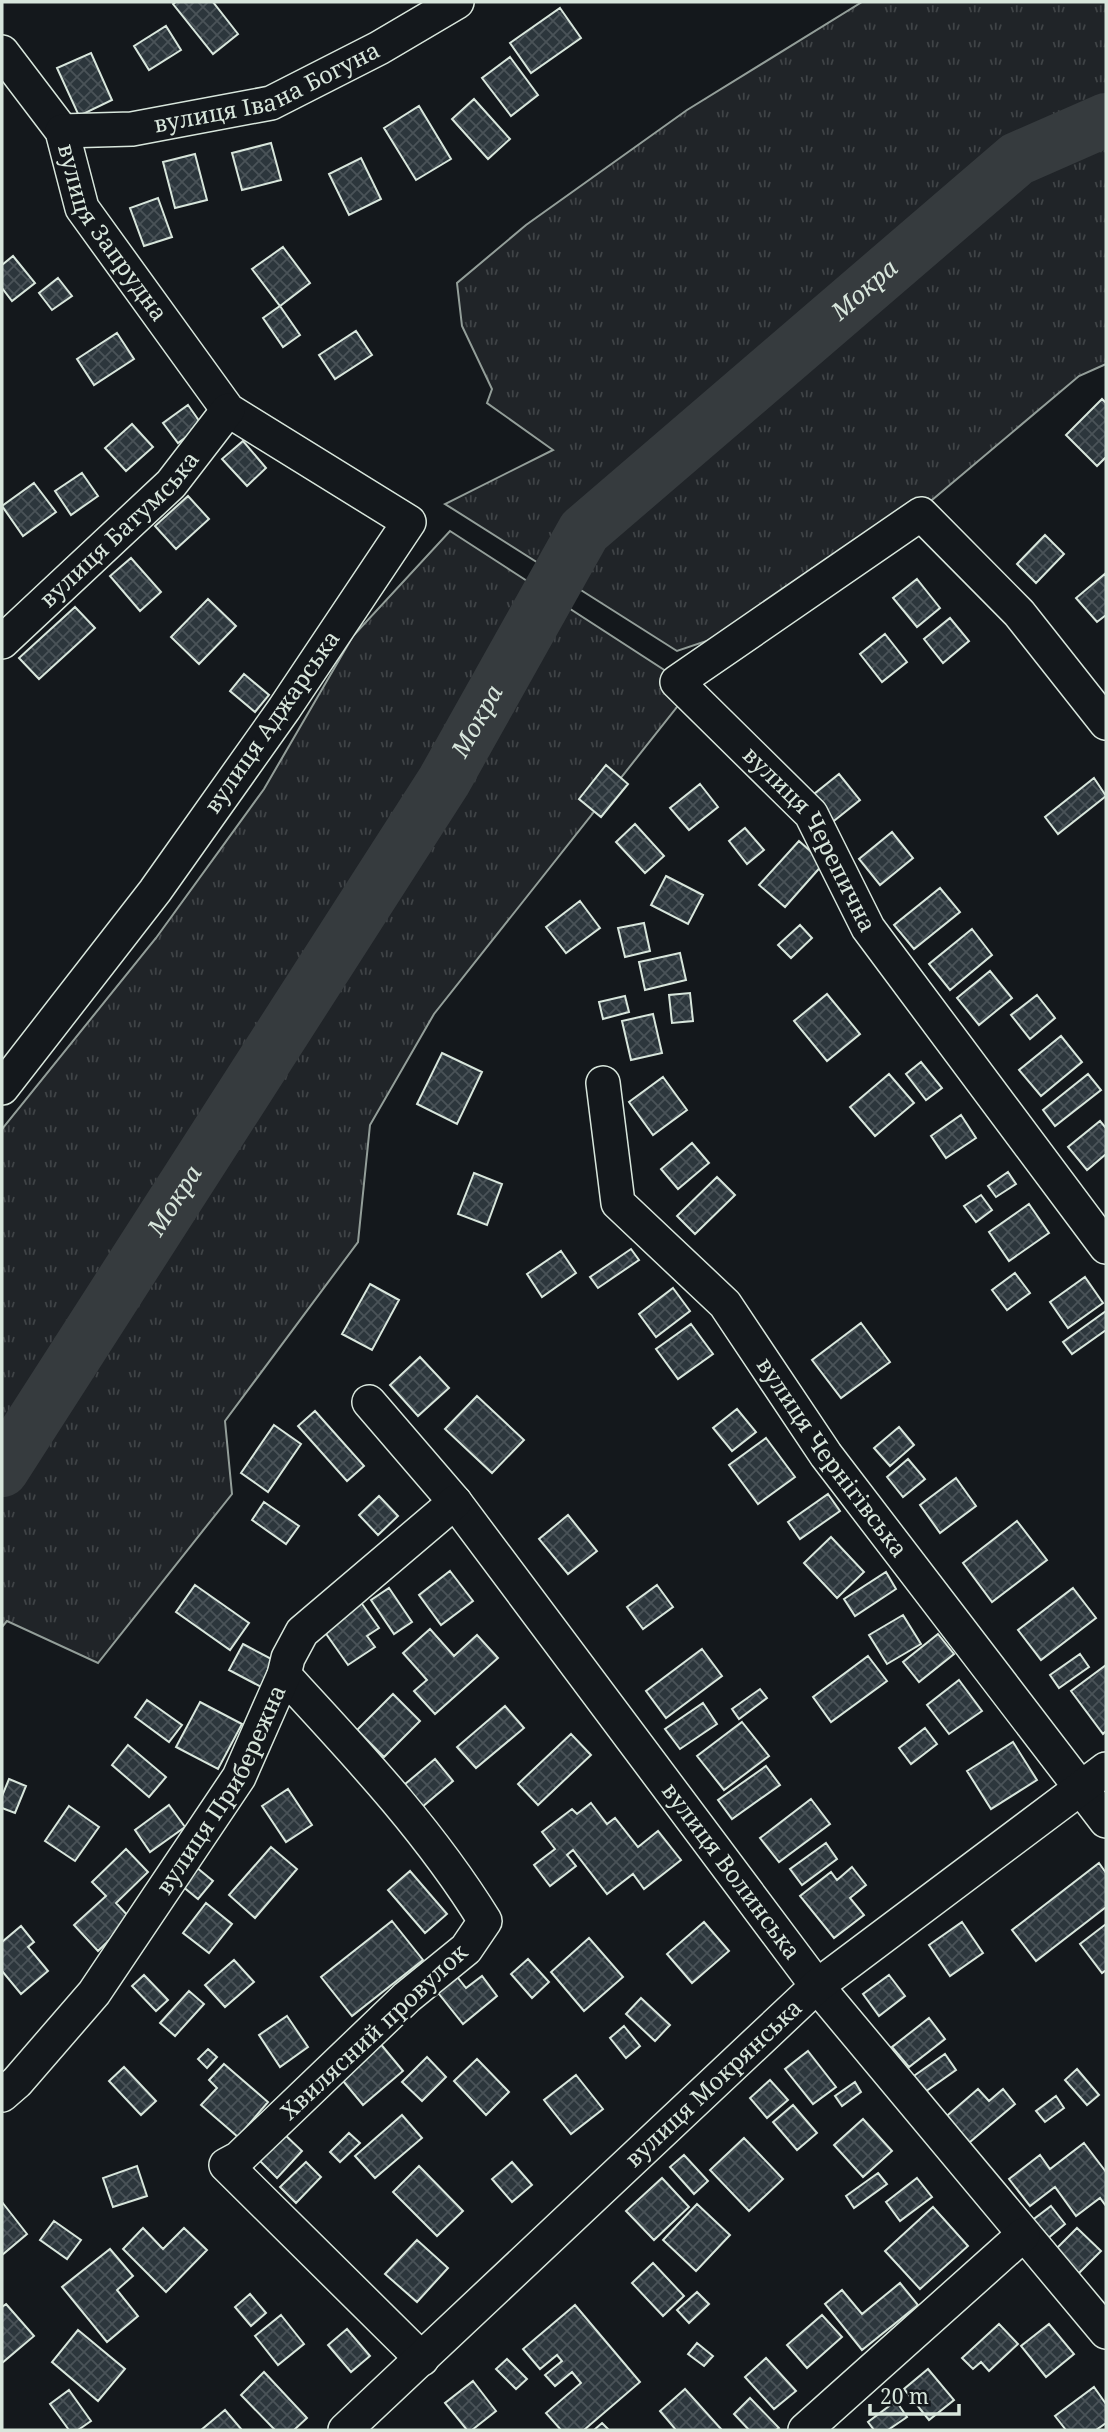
<svg xmlns="http://www.w3.org/2000/svg" width="1108" height="2432" viewBox="0 0 1108 2432" font-family="'Noto Serif',serif">
	<defs>
		<pattern id="grass-tufts" width="24" height="20" patternUnits="userSpaceOnUse" patternTransform="scale(1.75)"><rect width="24" height="20" fill="#202428"/><path d="M3 7l-1-3M5 7V3M7 7l1-3M15 17l-1-3M17 17v-4M19 17l1-3" fill="none" stroke="#404447"/></pattern>
		<pattern id="building-cross-hatch" width="8" height="8" patternUnits="userSpaceOnUse" patternTransform="scale(1.75)"><rect width="8" height="8" fill="#2c363c"/><path d="M0 0l8 8M0 8l8-8" fill="none" stroke="#4a5358"/></pattern>
	</defs>
	<rect width="100%" height="100%" fill="#14181c"/>
	<path fill="url(#grass-tufts)" stroke="#939e99" stroke-width="2" d="M862,2H1106V364L1079,376L868,554L745,628L677,651L445,504L553,450L487,403L492,389L462,326L457,283L526,225L687,110Z
		M450,531L692,688L434,1014L370,1125L358,1242L225,1421L232,1494L98,1663L7,1621L2,1627V1129L156,938L264,789L353,636Z"/>
	<g fill="none" stroke-linecap="round" stroke-linejoin="round">
		<path stroke="#363b3e" stroke-width="54" id="s1" d="M2,1470L444,781L584,531L1017,159L1106,120"/>
	</g>
	<path fill="url(#building-cross-hatch)" stroke="#d8e6dc" stroke-width="2" d="M176,2H213L238,34L213,54L173,4Z
		M560,8L581,38L531,73L510,43Z
		M166,26L181,50L149,70L134,46Z
		M91,53L112,100L79,116L57,68Z
		M510,57L538,95L511,116L482,78Z
		M474,99L510,139L488,159L452,119Z
		M419,106L451,159L416,180L384,128Z
		M271,143L281,180L242,190L232,153Z
		M195,154L207,200L175,208L163,162Z
		M361,158L381,199L349,215L329,174Z
		M158,198L172,237L144,246L130,208Z
		M283,247L310,283L280,306L252,269Z
		M13,256L35,283L12,301L2,288V265Z
		M58,278L72,296L52,310L39,293Z
		M280,306L300,335L283,347L263,318Z
		M356,331L372,355L335,379L319,355Z
		M117,333L134,359L94,385L77,359Z
		M1102,399L1106,403V457L1097,466L1066,435Z
		M188,405L202,425L178,443L163,423Z
		M132,424L153,447L126,471L105,448Z
		M243,441L266,468L247,486L222,459Z
		M82,473L98,496L71,515L55,491Z
		M34,483L56,512L23,536L2,506Z
		M188,496L209,519L176,549L155,526Z
		M1045,535L1064,554L1036,583L1017,564Z
		M131,558L161,592L140,611L110,576Z
		M1106,573V615L1097,622L1076,598Z
		M917,579L940,608L917,627L893,598Z
		M208,599L236,626L199,664L171,637Z
		M75,607L95,628L39,679L19,658Z
		M950,618L969,641L943,663L924,639Z
		M885,634L907,662L882,682L860,654Z
		M244,674L269,695L255,712L230,691Z
		M606,765L628,784L601,817L579,799Z
		M839,774L860,800L830,824L809,798Z
		M1094,778L1106,796L1058,834L1045,817Z
		M700,784L718,807L689,830L670,808Z
		M635,824L664,856L645,873L616,842Z
		M745,828L764,850L747,864L729,841Z
		M892,832L913,858L880,885L859,859Z
		M799,841L824,863L785,907L759,885Z
		M666,876L703,895L688,924L651,905Z
		M940,888L960,912L914,949L894,925Z
		M580,901L600,928L566,953L546,927Z
		M644,923L650,951L625,957L618,928Z
		M800,925L812,938L791,958L778,945Z
		M972,929L992,955L950,990L929,964Z
		M680,953L686,980L645,990L639,962Z
		M990,971L1012,998L979,1025L957,998Z
		M690,993L693,1021L672,1023L669,995Z
		M827,994L860,1034L827,1061L794,1021Z
		M1037,995L1055,1018L1030,1039L1011,1015Z
		M625,996L629,1012L603,1019L599,1002Z
		M653,1014L662,1053L631,1060L622,1021Z
		M1061,1036L1082,1062L1041,1096L1019,1070Z
		M442,1053L482,1072L457,1124L417,1104Z
		M921,1062L942,1088L926,1100L906,1074Z
		M889,1074L914,1103L875,1136L850,1107Z
		M1088,1074L1101,1090L1055,1126L1043,1110Z
		M663,1077L687,1110L653,1135L629,1102Z
		M961,1115L976,1138L946,1158L931,1136Z
		M1100,1121L1106,1128V1154L1087,1170L1068,1147Z
		M692,1143L709,1163L678,1189L661,1169Z
		M1008,1172L1016,1184L996,1197L988,1186Z
		M474,1173L502,1184L487,1225L458,1214Z
		M717,1177L735,1195L695,1234L677,1216Z
		M981,1195L992,1210L976,1222L964,1206Z
		M1029,1204L1049,1233L1009,1261L989,1232Z
		M631,1249L639,1260L598,1288L590,1277Z
		M561,1251L576,1273L542,1297L527,1274Z
		M1015,1273L1030,1293L1007,1310L992,1290Z
		M1085,1277L1103,1303L1068,1328L1050,1302Z
		M370,1284L399,1300L372,1350L342,1334Z
		M673,1288L690,1311L656,1337L639,1314Z
		M1106,1311V1330L1072,1354L1063,1342Z
		M861,1323L890,1362L841,1398L812,1360Z
		M691,1324L713,1354L678,1379L656,1349Z
		M420,1357L449,1388L418,1416L390,1385Z
		M477,1396L524,1440L492,1473L445,1429Z
		M737,1409L756,1432L732,1451L713,1428Z
		M315,1411L364,1466L347,1481L298,1426Z
		M274,1425L301,1444L268,1492L241,1473Z
		M899,1427L914,1445L890,1466L874,1448Z
		M766,1438L795,1477L758,1504L729,1465Z
		M908,1459L925,1479L903,1497L887,1477Z
		M956,1478L976,1506L940,1533L920,1505Z
		M828,1494L840,1511L800,1539L788,1522Z
		M379,1496L398,1516L378,1535L359,1515Z
		M264,1502L299,1526L286,1544L252,1520Z
		M568,1515L597,1551L568,1574L539,1539Z
		M1017,1521L1047,1560L992,1602L963,1563Z
		M831,1537L864,1572L837,1598L804,1563Z
		M450,1571L473,1601L441,1625L419,1595Z
		M886,1572L896,1589L855,1616L844,1599Z
		M195,1585L249,1623L230,1650L176,1612Z
		M657,1585L673,1607L643,1629L627,1607Z
		M389,1588L412,1622L394,1634L371,1600Z
		M1073,1588L1096,1618L1041,1660L1018,1630Z
		M360,1601L379,1628L367,1636L375,1647L348,1665L322,1628Z
		M903,1615L921,1644L887,1664L869,1635Z
		M430,1629L454,1656L477,1635L498,1658L435,1714L414,1691L427,1680L403,1653Z
		M938,1634L954,1654L919,1682L903,1662Z
		M243,1644L279,1663L265,1689L229,1670Z
		M702,1649L722,1676L666,1718L646,1691Z
		M1080,1654L1089,1667L1059,1688L1050,1675Z
		M868,1656L887,1681L831,1722L813,1697Z
		M1106,1665V1731L1103,1734L1071,1691Z
		M959,1680L982,1711L949,1734L927,1705Z
		M760,1689L767,1698L739,1719L732,1709Z
		M393,1694L420,1721L384,1757L357,1730Z
		M147,1700L182,1725L169,1742L135,1717Z
		M200,1702L242,1724L218,1769L176,1747Z
		M703,1703L717,1724L680,1749L665,1729Z
		M505,1706L524,1728L476,1768L457,1747Z
		M742,1722L769,1756L724,1790L697,1756Z
		M925,1728L937,1744L911,1764L899,1748Z
		M571,1734L591,1755L538,1805L518,1784Z
		M1013,1742L1037,1780L991,1809L967,1771Z
		M128,1745L166,1777L149,1797L112,1765Z
		M435,1759L453,1781L422,1807L404,1785Z
		M766,1766L780,1785L732,1819L718,1800Z
		M9,1779L26,1786L15,1813L2,1808V1796Z
		M288,1789L312,1825L286,1842L262,1806Z
		M811,1799L830,1824L779,1862L760,1838Z
		M591,1803L607,1824L615,1818L638,1847L658,1831L681,1860L644,1889L633,1874L607,1894L573,1850L567,1855L576,1866L550,1886L534,1865L555,1849L542,1832L572,1809L577,1814Z
		M169,1805L185,1827L150,1852L135,1830Z
		M69,1806L99,1827L75,1861L45,1841Z
		M826,1843L837,1859L802,1885L790,1869Z
		M271,1847L297,1869L255,1918L229,1895Z
		M126,1849L148,1872L116,1903L131,1919L98,1951L74,1925L106,1896L92,1882Z
		M1099,1863L1106,1873V1907L1036,1961L1012,1930Z
		M196,1867L213,1881L198,1899L181,1885Z
		M852,1867L866,1885L850,1898L864,1915L834,1938L800,1896L831,1872L837,1880Z
		M410,1871L447,1914L425,1933L388,1890Z
		M206,1903L232,1924L209,1953L183,1933Z
		M392,1921L423,1960L352,2016L321,1977Z
		M704,1922L729,1951L692,1983L667,1954Z
		M962,1922L983,1953L950,1976L929,1945Z
		M1106,1924V1970L1102,1973L1080,1944Z
		M21,1926L34,1942L28,1947L48,1971L21,1994L2,1971V1942Z
		M589,1938L623,1977L584,2011L551,1972Z
		M528,1959L549,1982L532,1998L511,1974Z
		M234,1960L254,1982L225,2007L205,1985Z
		M455,1974L466,1988L482,1976L497,1996L463,2024L435,1989Z
		M144,1975L168,2000L156,2011L132,1986Z
		M889,1975L905,1996L879,2016L863,1994Z
		M189,1991L204,2004L175,2036L160,2023Z
		M641,1998L670,2025L655,2041L626,2014Z
		M287,2016L308,2047L280,2067L259,2035Z
		M929,2018L945,2039L909,2067L892,2047Z
		M624,2026L640,2046L626,2058L610,2038Z
		M379,2042L403,2071L363,2105L339,2076Z
		M208,2049L217,2057L207,2068L198,2059Z
		M808,2051L836,2087L813,2104L785,2069Z
		M945,2054L956,2070L922,2094L911,2078Z
		M427,2057L446,2077L422,2101L402,2082Z
		M477,2059L509,2092L486,2115L454,2081Z
		M224,2064L268,2102L238,2137L201,2105L217,2088L209,2080Z
		M124,2067L156,2101L141,2115L109,2081Z
		M1077,2069L1099,2095L1087,2105L1065,2080Z
		M576,2075L603,2109L571,2134L544,2100Z
		M770,2080L788,2100L767,2118L750,2098Z
		M855,2082L861,2092L842,2106L835,2096Z
		M978,2089L989,2101L1003,2089L1015,2104L964,2147L942,2120Z
		M1056,2096L1064,2108L1045,2122L1036,2111Z
		M793,2105L817,2133L797,2150L773,2122Z
		M402,2115L422,2138L375,2178L355,2156Z
		M863,2119L892,2151L863,2177L834,2145Z
		M283,2133L302,2151L277,2178L258,2159Z
		M349,2133L360,2143L340,2162L330,2152Z
		M744,2138L783,2179L749,2211L710,2170Z
		M1084,2143L1106,2172V2206L1100,2198L1076,2216L1055,2187L1030,2206L1009,2179L1040,2155L1050,2169Z
		M684,2155L708,2181L694,2194L670,2167Z
		M306,2162L321,2177L296,2203L280,2187Z
		M512,2162L532,2185L512,2202L492,2179Z
		M137,2166L147,2196L113,2207L103,2178Z
		M419,2166L463,2211L437,2236L393,2192Z
		M878,2173L887,2184L854,2208L846,2196Z
		M662,2178L689,2207L654,2240L626,2211Z
		M917,2178L932,2197L900,2221L886,2202Z
		M2,2202L27,2234L2,2255Z
		M697,2204L730,2235L696,2271L663,2240Z
		M1051,2206L1065,2224L1041,2244L1026,2225Z
		M933,2207L968,2246L920,2289L885,2251Z
		M54,2221L81,2240L67,2259L40,2240Z
		M143,2228L163,2249L184,2228L207,2250L166,2292L123,2249Z
		M1077,2228L1101,2251L1077,2275L1053,2252Z
		M417,2240L448,2268L417,2302L385,2274Z
		M110,2249L133,2276L117,2290L138,2316L107,2342L62,2287Z
		M653,2263L684,2296L663,2316L632,2283Z
		M900,2283L918,2305L862,2350L825,2304L842,2290L862,2314Z
		M697,2292L709,2304L689,2323L677,2310Z
		M250,2294L266,2313L251,2326L235,2307Z
		M6,2304L34,2336L2,2363V2307Z
		M575,2305L640,2382L584,2430H561L546,2413L581,2383L572,2372L555,2386L545,2375L562,2361L557,2355L540,2369L523,2349Z
		M281,2315L304,2344L278,2365L255,2336Z
		M822,2315L842,2337L807,2368L787,2345Z
		M999,2324L1018,2344L989,2371L981,2362L973,2369L962,2358Z
		M1049,2324L1074,2354L1046,2377L1021,2346Z
		M347,2329L370,2356L351,2372L328,2345Z
		M78,2330L125,2369L98,2401L52,2362Z
		M697,2343L713,2356L704,2366L688,2354Z
		M766,2358L796,2391L774,2409L745,2377Z
		M507,2359L527,2379L516,2389L496,2369Z
		M928,2369L954,2400L929,2420L904,2389Z
		M264,2372L307,2418L294,2430H275L241,2395Z
		M473,2381L496,2411L472,2430H467L445,2403Z
		M1094,2387L1106,2404V2423L1096,2430H1066L1055,2416Z
		M685,2389L722,2430H676L660,2411Z
		M69,2390L91,2421L78,2430H69L50,2404Z
		M750,2398L779,2428L776,2430H749L734,2414Z
		M896,2401L907,2417L888,2430H874L868,2422Z
		M225,2410L242,2430H201Z
		M602,2423L609,2430H594Z"/>
	<g fill="none" stroke-linecap="round" stroke-linejoin="round">
		<defs>
			<g id="minor">
				<path id="s2" d="M2,52L62,131L82,208L228,410L409,522L284,709L155,891L2,1088"/>
				<path id="s3" d="M62,131L132,129L271,103L379,48L457,2"/>
				<path id="s4" d="M2,642L171,484L228,410"/>
				<path id="s5" d="M1106,723L1019,613L921,514L677,682L811,814L868,928L1106,1247"/>
				<path id="s6" d="M603,1083L618,1203L725,1304L826,1455L1106,1821"/>
				<path id="s7" d="M369,1402L455,1502L817,1986L1106,2332"/>
				<path d="M284,1675C356,1753 429,1830 485,1921L466,1949L407,1997L239,2158L226,2165L422,2359"/>
				<path id="s8" d="M2,2095L17,2082L94,1993L239,1777L284,1675L288,1658L302,1632L455,1502"/>
				<path id="s9" d="M345,2430L817,1986L1106,1769"/>
				<path d="M805,2430L1023,2235"/>
			</g>
		</defs>
		<use href="#minor" stroke="#d8e6dc" stroke-width="36"/>
		<use href="#minor" stroke="#14181c" stroke-width="33"/>
	</g>
	<g text-anchor="middle" stroke-width="5" stroke-linejoin="round" paint-order="stroke">
		<g font-size="23" fill="#d8e6dc" stroke="#14181c">
			<text dy="8" stroke="none"><textPath href="#s3" startOffset="212">вулиця Івана Богуна</textPath></text>
			<text dy="8" stroke="none"><textPath href="#s2" startOffset="214">вулиця Запрудна</textPath></text>
			<text dy="8" stroke="none"><textPath href="#s4" startOffset="163">вулиця Батумська</textPath></text>
			<text transform="translate(272 722) rotate(-55)" y="8">вулиця Аджарська</text>
			<text dy="8" stroke="none"><textPath href="#s5" startOffset="784">вулиця Черепична</textPath></text>
			<text dy="8" stroke="none"><textPath href="#s6" startOffset="455">вулиця Чернігівська</textPath></text>
			<text dy="8" stroke="none"><textPath href="#s8" startOffset="378">вулиця Прибережна</textPath></text>
			<text dy="8" stroke="none"><textPath href="#s7" startOffset="593">вулиця Волинська</textPath></text>
			<text transform="translate(374 2032) rotate(-43)" y="8">Хвилясний провулок</text>
			<text dy="8" stroke="none"><textPath href="#s9" startOffset="506">вулиця Мокрянська</textPath></text>
		</g>
		<g font-size="24" font-style="italic" fill="#d8e6dc" stroke="#14181c">
			<text dy="8" stroke="none"><textPath href="#s1" startOffset="1475">Мокра</textPath></text>
			<text dy="8" stroke="none"><textPath href="#s1" startOffset="887">Мокра</textPath></text>
			<text dy="8" stroke="none"><textPath href="#s1" startOffset="320">Мокра</textPath></text>
		</g>
	</g>
	<rect width="1108" height="2432" fill="none" stroke="#d8e6dc" stroke-width="7"/>
	<path d="M870 2404v10h89v-10" fill="none" stroke="#d8e6dc" stroke-width="3.5"/>
	<text x="880" y="2404" font-size="21" fill="#d8e6dc" stroke="#14181c" stroke-width="5" paint-order="stroke">20 m</text>
</svg>
